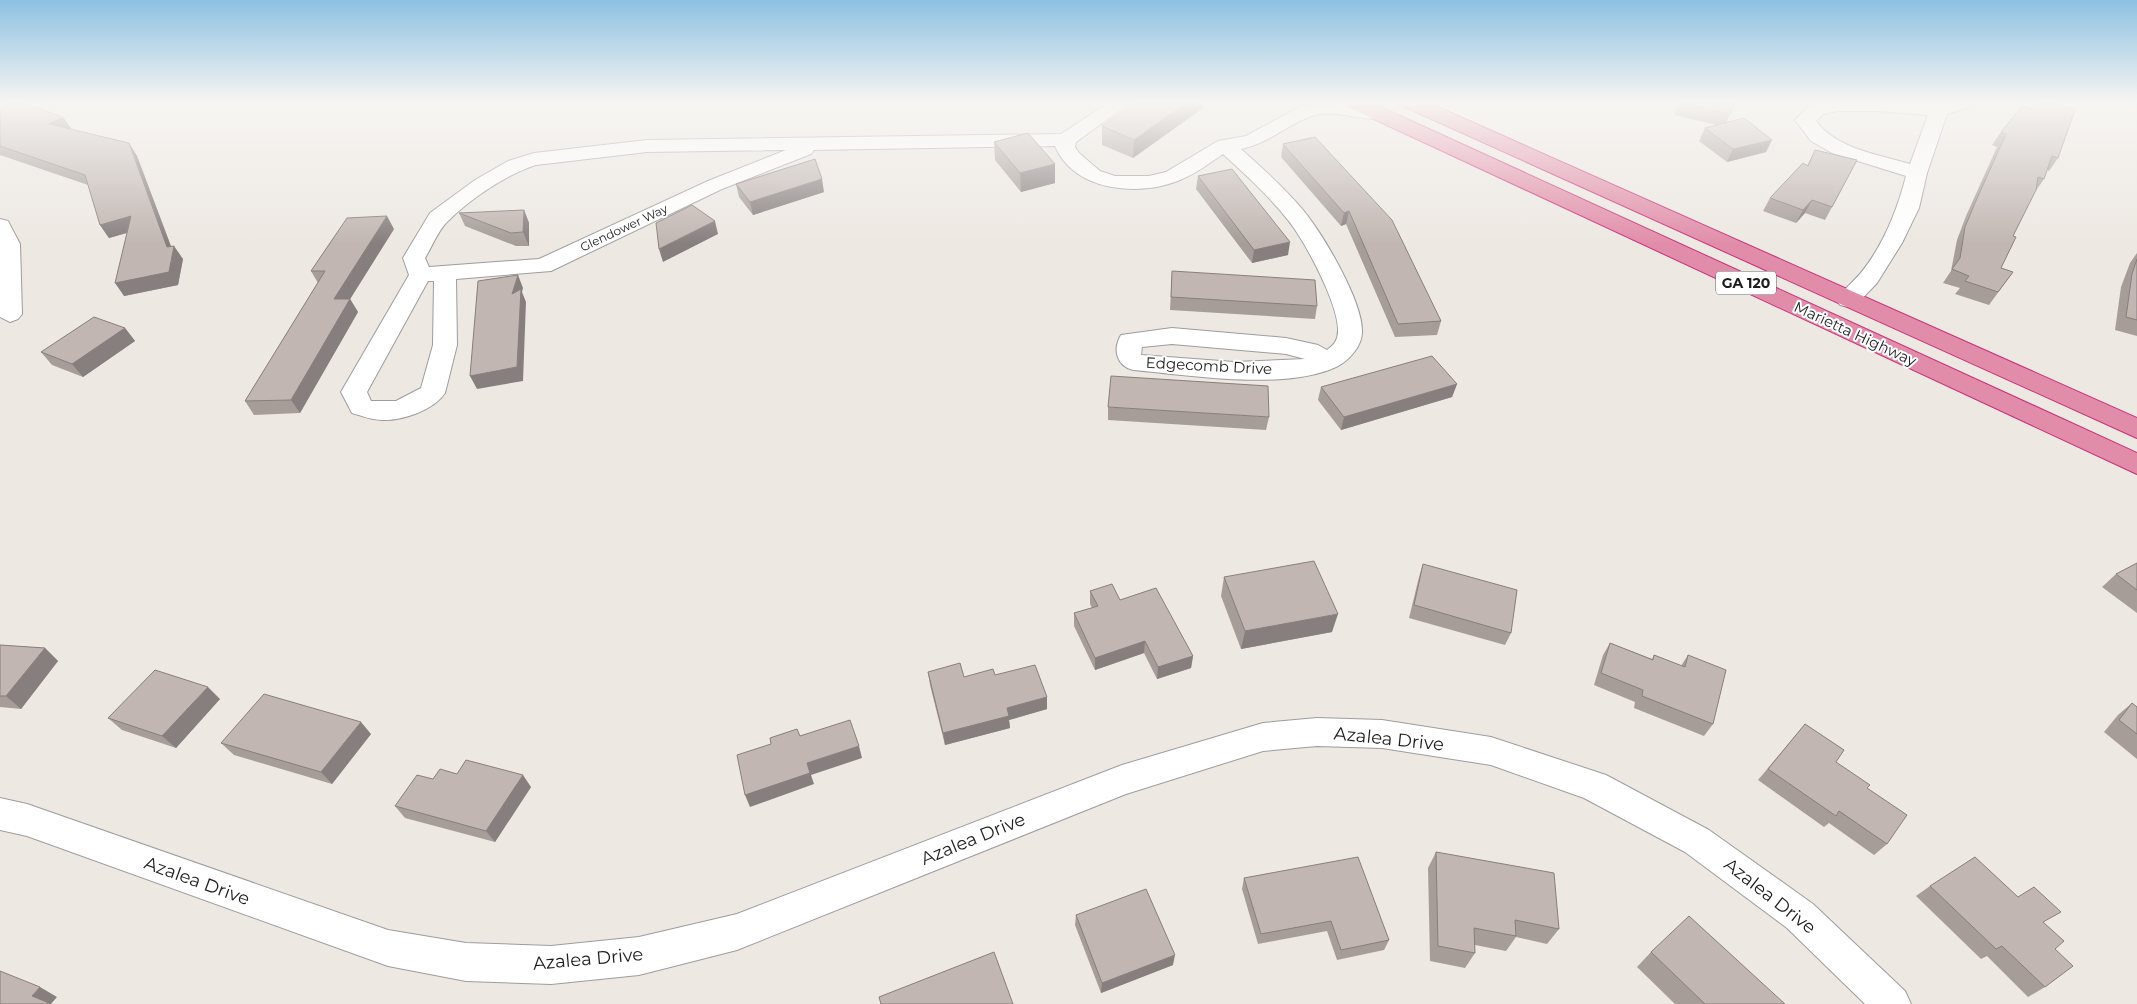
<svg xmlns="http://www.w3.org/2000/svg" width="2137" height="1004" viewBox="0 0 2137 1004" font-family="Montserrat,sans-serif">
	<rect width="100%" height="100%" fill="#ede8e2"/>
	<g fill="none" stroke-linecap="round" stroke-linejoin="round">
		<defs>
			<path id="street" d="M1108,103H1130L1076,142L1075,147L1079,153L1100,171L1115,176H1149L1166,172L1218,141L1246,136L1301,106L1353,103L1382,109L1385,113L1382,117C1359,123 1335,107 1312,116C1286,125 1268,144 1241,149C1262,168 1284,187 1303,210C1322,233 1363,301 1362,332C1362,346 1349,361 1336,367C1284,391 1190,375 1133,370C1117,366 1112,350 1121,335L1172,328L1286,338L1318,345L1327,350C1334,345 1338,340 1338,331C1339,305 1305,241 1288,220C1269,196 1246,175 1223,154C1210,163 1195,174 1180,180C1140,197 1074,192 1055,146L814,150L811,154L722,189L551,271L456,279L457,345L445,393C434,410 402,421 382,420C372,420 362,416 352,413L341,392L409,275L403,258L430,213L475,180L508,161L534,153L647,140L1061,134ZM786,150L708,181L539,259L429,267L425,258C432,247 438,230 448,221C470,199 507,174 536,165L647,152ZM428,281H434L433,345L421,388L396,401H371L367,392ZM1172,344L1286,354L1305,359L1234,362L1141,355L1142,347Z
				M1819,103H1972L1970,107L1947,114L1927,173L1919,208L1902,243L1877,283L1856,305L1848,307L1840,305L1836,300C1843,290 1852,283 1860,274C1883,246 1897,211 1906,176L1832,153L1811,141L1795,120L1809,106ZM1837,111H1877L1928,115L1910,164C1877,154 1837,149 1816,121L1823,114Z
				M0,219L8,221L20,244L22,314L18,319L10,322L0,317Z
				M1317,718L1382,720L1491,737L1606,775L1709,830L1813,904L1905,991L1911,1004H1865L1787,928L1685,852L1584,798L1491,765L1382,748L1317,746L1263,751L1126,794L737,950L639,975L551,984L466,981L388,966L27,836L0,830V798L27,804L388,930L466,943L551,946L639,937L737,914L1122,765L1263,723Z"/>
			<path id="highway" d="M1346,103H1372L2137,453V474L1348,107Z
				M1403,103H1429L2137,418V438L1405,107Z"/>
		</defs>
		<use href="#street" stroke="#9d9d9d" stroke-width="2"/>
		<use href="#highway" stroke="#cc2d7c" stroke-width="2"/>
		<use href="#street" fill="#fff" fill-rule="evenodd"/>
		<use href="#highway" fill="#e18da9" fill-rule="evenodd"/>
	</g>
	<path fill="#a69d99" d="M1679,103H1735L1726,123L1766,152L1727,162L1699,141L1705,128L1717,125L1674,115Z
		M2022,106L2058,158L2049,171L2047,170L2044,179L2035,192L2013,236L2001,268L2013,272L1989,305L1955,294L1960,288L1943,283L1951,271L1957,240L1966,216L1997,147L1992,145L2001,132Z
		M0,108L63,117L72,130L129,143L137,156L171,246L183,259L178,285L124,296L127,233L109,238L100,225L88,185L0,155Z
		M1203,108L1133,158L1102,145V126Z
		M1315,137L1441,321L1437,335L1395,337L1346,224L1341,226L1281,157L1283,144Z
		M994,142L1055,164V183L1021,192L995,160Z
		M1815,150L1832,207L1825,220L1805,213L1796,223L1763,211L1770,198L1807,166Z
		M1198,176L1288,255L1252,263L1196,189Z
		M736,184L824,192L753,215L739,197Z
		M524,210L529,223V246H516L465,226L459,213Z
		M394,229L350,299L358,312L300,413L254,415L245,401L318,283L311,271Z
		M2137,253V336L2115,330L2121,287L2130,263Z
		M1172,271L1317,306L1315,319L1170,310Z
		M125,328L135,341L83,377L52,365L41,352Z
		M1457,384L1452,397L1341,430L1318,400L1321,387Z
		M1108,407L1269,417L1266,430L1108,420Z
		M2137,563V613L2102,587L2116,574Z
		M1423,564L1511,633L1505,645L1409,618L1419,577Z
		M1224,577L1332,632L1241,649L1221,596Z
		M1090,591L1120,600L1193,656L1191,668L1157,679L1144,653L1095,670L1074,626V613L1092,608L1090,604Z
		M1610,643L1652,659L1654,655L1681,666L1688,655L1713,724L1704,736L1634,708L1635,702L1594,685L1603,655Z
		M0,645L45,648L58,661L21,709L0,707Z
		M928,672L964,677L995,675L1047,709L1009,720L1010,728L945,745L930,685Z
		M220,699L176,748L122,730L108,718Z
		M2132,703L2137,707V759L2104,732L2118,715Z
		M371,734L332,784L234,755L221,743Z
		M1795,736L1836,762L1887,844L1874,855L1829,823L1824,827L1758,780Z
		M457,774L531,787L495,842L405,818L395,806L433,779Z
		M1436,852L1559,929L1547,944L1516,937L1506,951L1475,945V953L1465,968L1430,961L1428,868Z
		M1244,878L1389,940L1384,950L1337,960L1327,931L1258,944L1242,889Z
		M1930,886L2044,923L2055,949L2045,987L2028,997L1987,956L1981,959L1916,896Z
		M1076,915L1173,965L1101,993L1075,925Z
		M1651,952L1785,1004H1675L1637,967Z"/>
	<path fill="#877f7d" d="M1186,103H1204L1203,108L1133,158L1134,140Z
		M63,117L72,130L49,124Z
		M1772,140L1766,152L1727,162L1733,149Z
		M129,143L137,156L173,252L174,246L183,259L178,285L124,296L115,283L167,247Z
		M1055,164V183L1021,192L1020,173Z
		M822,179L824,192L753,215L750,202Z
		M1812,200L1805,213L1796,223L1803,210Z
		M524,210L529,223V246L523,232Z
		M1349,211L1346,224L1341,226L1344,213Z
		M131,216L140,229L109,238L100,225Z
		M387,216L394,229L342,312L334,299Z
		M715,221L718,234L663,262L659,249Z
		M1290,242L1288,255L1252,263L1254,250Z
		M518,275L523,288L522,292L526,302L523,381L477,389L470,376L512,294Z
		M350,299L358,312L300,413L291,400Z
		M125,328L135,341L83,377L72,364Z
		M1457,384L1452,397L1341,430L1344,417Z
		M1338,614L1332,632L1241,649L1245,631Z
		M1145,641L1144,653L1095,670V658Z
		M45,648L58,661L21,709L6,696Z
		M1193,656L1191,668L1157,679L1158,667Z
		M208,687L220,699L176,748L162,736Z
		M1047,697V709L1009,720L1010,728L945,745L943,733L1007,708Z
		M361,722L371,734L332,784L321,772Z
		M859,746L862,758L811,775L814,784L750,807L745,795L807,763Z
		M523,775L531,787L495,842L486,831Z
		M1175,955L1173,965L1101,993L1102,983Z
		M40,987L57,997L51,1004L32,996Z"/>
	<path fill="#c1b6b2" stroke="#877f7d" d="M9,103H22L63,117L49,124L129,143L167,247L174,246L169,272L115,283L131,216L100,225L85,175L0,146V108Z
		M1136,103H1186L1134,140L1102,126Z
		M1684,103H1735L1730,114Z
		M2036,103H2053L2075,110L2058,158L2052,156L2044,179L2038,177L2036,190L2013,236L2016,237L2001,268L2013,272L1998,292L1965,281L1969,276L1952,269L1960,258L1965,227L1975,203L2006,134L2001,132L2022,106L2032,109Z
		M1744,118L1772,140L1733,149L1705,128Z
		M1028,133L1055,164L1020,173L994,142Z
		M1315,137L1392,220L1441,321L1398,324L1349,211L1344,213L1283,144Z
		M1815,150L1857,160L1832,207L1812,200L1803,210L1770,198L1803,163L1808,166Z
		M815,159L822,179L750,202L736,184Z
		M1232,169L1290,242L1254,250L1198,176Z
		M692,205L715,221L659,249L656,223Z
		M524,210L523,232L511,233L459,213Z
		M387,216L334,299H350L291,400L245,401L325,271H311L347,218Z
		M2137,259V320L2126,317L2132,274Z
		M1172,271L1315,280L1317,306L1171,297Z
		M518,275L512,294L521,289L517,367L470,376L478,281Z
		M94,317L125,328L72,364L41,352Z
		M1432,356L1457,384L1344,417L1321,387Z
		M1111,376L1268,386L1269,417L1108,407Z
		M1314,561L1338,614L1245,631L1224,577Z
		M2137,563V590L2116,574Z
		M1423,564L1517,590L1511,633L1414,605Z
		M1112,584L1120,600L1156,588L1193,656L1158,667L1145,641L1095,658L1074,613L1098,606L1090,591Z
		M1610,643L1653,660L1654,655L1685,667L1688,655L1726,670L1713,724L1642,696L1643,690L1601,673Z
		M0,645L45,648L6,696H0Z
		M960,663L964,677L993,669L995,675L1035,665L1047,697L1007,708L1009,716L943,733L928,672Z
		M155,670L208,687L162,736L108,718Z
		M264,694L361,722L321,772L221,743Z
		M2132,703L2137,707V734L2119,720Z
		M850,720L859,746L807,763L810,773L745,795L737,755L771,744L770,738L797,729L800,736Z
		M1805,724L1844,750L1836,762L1870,785L1867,788L1907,815L1887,844L1839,811L1836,816L1768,769Z
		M466,760L523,775L486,831L395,806L417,775L433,779L440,769L457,774Z
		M1436,852L1554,873L1559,929L1515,920L1516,936L1474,928L1475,953L1438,946Z
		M1358,857L1389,940L1341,950L1331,921L1261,934L1244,878Z
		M1975,857L2018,897L2034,887L2061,912L2043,922L2064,941L2055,949L2073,966L2045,987L2002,946L1996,949L1930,886Z
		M1146,889L1175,955L1102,983L1076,915Z
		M1689,916L1785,1004H1705L1651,952Z
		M994,952L1013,1004H881L879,997Z
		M0,971L40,987L32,996L51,1004H0Z"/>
	<linearGradient id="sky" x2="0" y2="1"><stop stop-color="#8dc1e2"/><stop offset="0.42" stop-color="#f7f5f2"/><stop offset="1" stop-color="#f7f5f2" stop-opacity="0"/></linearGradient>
	<rect width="2137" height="244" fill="url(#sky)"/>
	<g text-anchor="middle" stroke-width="4" stroke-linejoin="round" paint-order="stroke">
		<g font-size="12" fill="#1c1c1c" stroke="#fff">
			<text transform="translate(624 228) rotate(-25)" y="4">Glendower Way</text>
		</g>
		<rect fill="#fff" stroke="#606060" stroke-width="1" x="1716" y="271.5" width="60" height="23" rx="4"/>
		<g font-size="14" font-weight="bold" fill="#1c1c1c">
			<text x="1746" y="288">GA 120</text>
		</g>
		<g font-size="15" fill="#1c1c1c" stroke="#fff">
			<text transform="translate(1855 334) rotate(25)" y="5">Marietta Highway</text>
			<text transform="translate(1209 366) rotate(3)" y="5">Edgecomb Drive</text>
		</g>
		<g font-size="18" fill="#1c1c1c" stroke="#fff">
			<text transform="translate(1389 739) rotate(6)" y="6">Azalea Drive</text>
			<text transform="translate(973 839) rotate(-22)" y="6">Azalea Drive</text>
			<text transform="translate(197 881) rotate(20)" y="6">Azalea Drive</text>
			<text transform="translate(1770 896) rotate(38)" y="6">Azalea Drive</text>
			<text transform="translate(588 959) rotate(-5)" y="6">Azalea Drive</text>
		</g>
	</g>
</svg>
